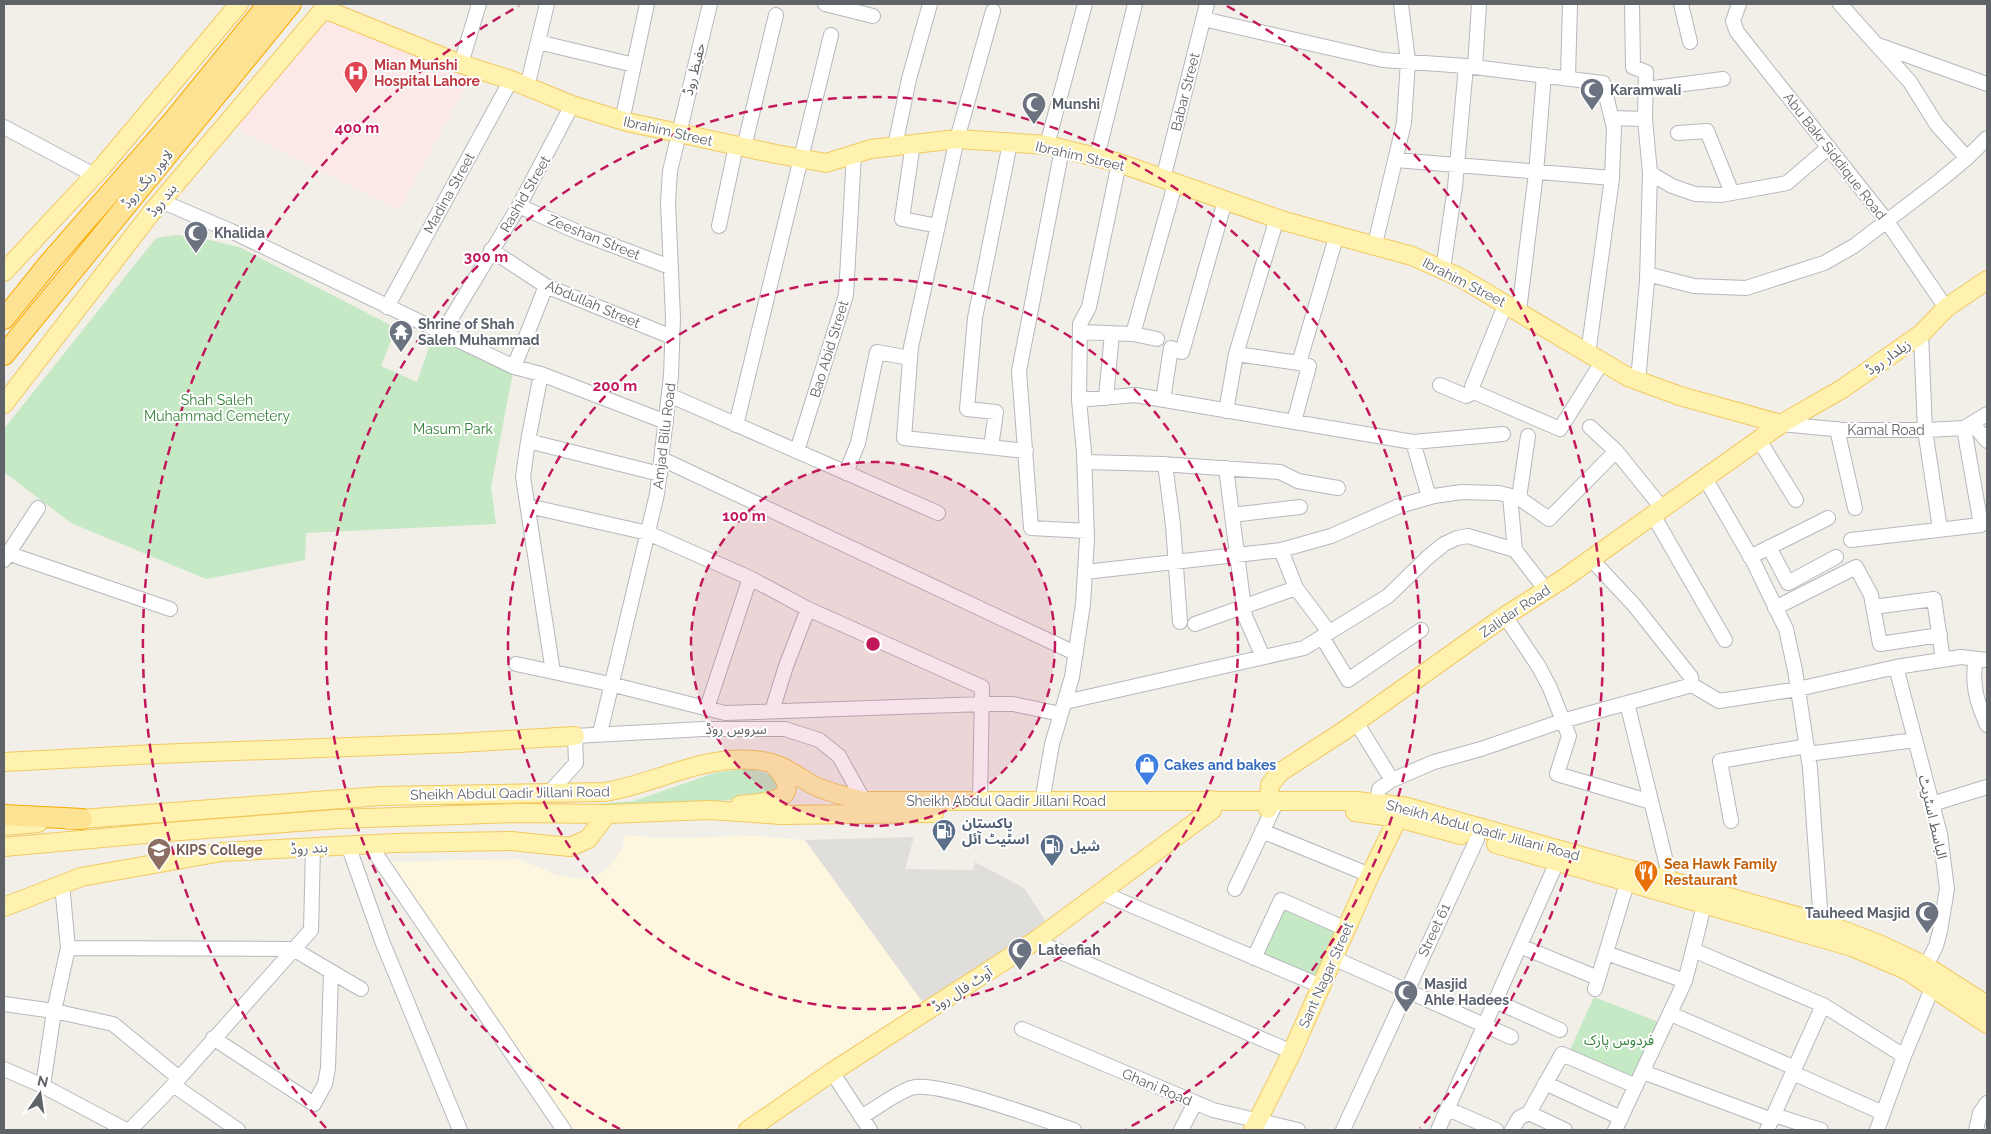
<svg xmlns="http://www.w3.org/2000/svg" width="1991" height="1134" viewBox="0 0 1991 1134" font-family="Raleway,'Noto Sans Arabic',sans-serif">
	<rect width="100%" height="100%" fill="#f1efe8"/>
	<path fill="#fef7e0" d="M624,835L660,838L757,836L805,840L929,1011L751,1130H564L381,862L519,859L559,876L587,879L604,872L614,861L623,848Z"/>
	<path fill="#e0deda" d="M914,837L905,869L973,870L975,862L1024,888L1051,929L929,1011L805,840Z"/>
	<path fill="#fce8e6" d="M324,6L477,65L399,210L227,123Z"/>
	<path fill="#c5e8c5" d="M176,235L201,238L239,247L396,328L381,366L417,382L435,330L514,367L491,487L496,524L306,533L305,560L206,579L71,523L4,472V429L156,238Z
		M751,768L775,776L779,785L776,793C757,798 738,799 718,801C673,805 628,806 583,805L634,801L714,773Z
		M1281,900L1346,929L1321,986L1254,958Z
		M1594,997L1661,1023L1635,1082L1569,1052Z"/>
	<g fill="none" stroke-linecap="round" stroke-linejoin="round">
		<defs>
			<path id="minor" d="M825,4L873,16
				M1632,4L1633,67L1646,72L1645,119
				M1681,4L1690,42
				M1739,4L1733,21L1737,32L1886,220L1946,308
				M1840,4L1910,82L1937,125L1967,158
				M993,11L957,139L911,347L904,438L1026,451
				M1203,19L1383,60L1466,66L1603,83L1614,128L1612,178L1588,354
				M538,42L634,65
				M1881,46L1987,84
				M461,64L479,4
				M1475,67L1479,4
				M1568,77L1570,4
				M527,87L547,4
				M1646,89L1723,79
				M1612,118L1645,119L1650,173L1647,281L1638,381
				M622,121L647,4
				M4,127L94,175
				M1678,133L1707,131L1732,193
				M913,143L902,219L938,226
				M1047,145L1085,4
				M895,146L909,79L930,4
				M744,147L776,15
				M1062,149L1019,371L1031,528L1087,531
				M1097,157L1135,4
				M1396,160L1612,178
				M1650,173L1672,186L1695,194L1721,195L1787,183L1829,147
				M1163,179L1207,4
				M161,201L231,231L514,367L541,374L666,422
				M519,206L580,233L670,267
				M719,226L736,146
				M1375,244L1404,123L1408,61L1401,4
				M491,250L546,286L672,337
				M1443,269L1455,187L1466,66
				M1647,274L1694,286L1746,288L1824,263L1854,246L1938,182L1967,158L1987,138
				M387,307L511,80
				M1519,311L1536,173L1544,75
				M443,332L519,206L572,105
				M1080,332L1133,334L1157,339
				M1133,334L1175,184
				M1921,334L1925,430L1940,529
				M1236,354L1299,363
				M514,367L546,286
				M1440,385L1466,396L1474,392L1560,429L1602,362
				M1474,392L1472,387L1506,303
				M669,395L938,513
				M1106,398L1112,333
				M1079,400L1135,395L1413,442L1503,434
				M1163,400L1171,348L1182,352L1225,201
				M1226,411L1236,354L1277,218
				M1294,422L1309,366L1299,363L1337,234
				M1972,423L1987,441
				M1781,424L1844,430H1928L1964,428L1987,414
				M736,425L831,35
				M1590,427L1616,451
				M1837,429L1855,508
				M1759,440L1796,500
				M528,441L541,374
				M1413,442L1429,497
				M991,447L996,412L967,409L975,318L1010,143
				M797,451L846,295L854,154
				M662,459L1075,653
				M1084,462L1161,464L1280,472L1298,481L1338,488
				M1165,464L1173,525L1180,622
				M1226,468L1245,616L1263,657
				M846,473L858,443L877,352L910,358
				M1705,478L1753,561L1786,629L1795,670L1810,768L1820,909L1816,921
				M1510,496L1515,550L1546,590
				M1519,498L1528,436
				M528,506L648,533L750,578L808,609L982,687L980,802
				M1232,515L1300,507
				M1653,515L1725,640
				M1851,540L1981,525L1964,428
				M1769,547L1788,583L1836,557
				M1281,550L1296,588L1329,632
				M4,552L170,609
				M1750,557L1828,518
				M1591,559L1634,605L1691,677L1692,685
				M4,560L38,508
				M1085,572L1281,550L1331,536L1399,506L1434,496L1462,492L1499,493L1519,498L1549,519L1616,451L1662,508
				M1873,607L1934,599L1943,660
				M1775,608L1856,567L1871,595L1880,644L1940,635
				M1505,616L1539,667L1550,688L1569,736L1557,774L1651,802
				M1195,624L1296,588
				M1322,637L1348,680L1421,630
				M1976,659C1971,683 1977,703 1987,725
				M516,664L610,684L725,713L983,704H1013L1061,714
				M1896,667L1940,834L1947,889L1940,931L1936,946L1926,966
				M553,672L523,477L528,441L660,474
				M1065,702L1304,648L1388,596L1427,558L1444,544L1457,538L1468,536L1515,550
				M1627,703L1668,870L1666,879
				M707,708L750,578
				M772,711L786,666L808,609
				M1356,722L1392,780
				M600,733L657,494L671,376L673,318L668,202L670,171L710,4
				M1808,754L1915,740
				M550,792L576,763L575,736L703,729H785L819,740L839,756L864,801
				M1042,802L1052,744L1072,677L1083,604L1087,539L1084,452L1079,400L1080,324L1089,307L1119,163
				M1377,802L1379,789L1392,780L1434,762L1481,749L1562,721L1692,685L1719,701L1798,689L1896,667L1961,657L1987,660
				M1932,804L1987,787
				M1731,821L1720,761L1807,746
				M1262,831L1370,875
				M369,844L564,1130
				M348,845L382,941L460,1130
				M1235,889L1273,809
				M1100,892L1321,986
				M1035,941L1292,1052
				M1520,946L1598,978
				M68,948L293,949L361,989
				M1693,950L1704,905
				M1606,953L1685,981
				M1254,958L1281,900L1346,929
				M1333,958L1511,1037
				M1595,989L1627,883
				M1495,1001L1560,1030
				M4,1004L54,1011L113,1024L179,1078
				M1671,1014L1795,1068
				M1022,1029L1213,1110L1298,1130
				M213,1038L314,1104L325,1084L328,1068L331,972
				M4,1069L43,1086L126,1130
				M832,1072L870,1130
				M1643,1072L1772,1120
				M1793,1073L1883,1113
				M1545,1083L1621,1118
				M173,1085L238,1130
				M43,1086L54,1011L68,948L62,884
				M1448,1109L1496,1130
				M1529,1113L1562,1054L1636,1086
				M1774,1115L1821,1130
				M861,1117C877,1108 894,1094 911,1088C935,1079 1046,1121 1074,1130
				M130,1130L165,1094L311,930L313,847
				M1181,1130L1195,1103
				M1343,1130L1477,839
				M1438,1130L1557,862
				M1512,1130L1519,1118L1529,1113L1565,1130
				M1615,1130L1685,981L1693,950L1823,1005L1904,1056
				M1767,1130L1823,1005
				M1877,1130L1904,1056L1933,986
				M1976,1130L1980,1113L1987,1103"/>
			<path id="major" d="M324,9L461,64L511,80L572,105L627,122L776,154L826,163L871,149L957,139L1047,145L1116,162L1284,221L1412,256L1461,278L1628,377L1680,396L1781,424
				M4,272L103,166L239,4
				M4,404L151,213L328,4
				M4,762L156,754L458,743L575,736
				M740,805C768,802 808,801 773,764
				M1268,809L1270,785L1279,773L1345,730L1505,616L1563,579L1781,424L1842,389L1921,334L1946,308L1987,280
				M1355,812L1398,818L1461,835
				M69,820L381,796L605,792C654,784 703,755 754,760C782,762 791,773 813,785C828,793 847,796 864,801H1356L1403,806L1829,925L1879,944L1926,966L1987,1005
				M4,826L38,823
				M1496,844L1852,947L1906,970L1987,1024
				M4,847L167,832L337,819L514,813L607,814L709,810L782,815L934,813
				M4,907L81,877L222,852L394,843L511,841L570,847L588,839L607,814
				M748,1130L832,1072L1035,941L1212,810V800
				M1253,1130L1292,1052L1370,875L1398,818"/>
			<path id="highway" d="M4,319L49,263L172,122L268,4
				M4,355L291,4
				M4,815L82,819"/>
		</defs>
		<use href="#minor" stroke="#b5b8bc" stroke-width="16"/>
		<use href="#major" stroke="#f2c960" stroke-width="20"/>
		<use href="#highway" stroke="#f9ab00" stroke-width="22"/>
		<use href="#minor" stroke="#fff" stroke-width="14"/>
		<use href="#major" stroke="#fff2af" stroke-width="18"/>
		<use href="#highway" stroke="#fde293" stroke-width="20"/>
	</g>
	<circle cx="873" cy="644" r="182" fill="#c2185b" fill-opacity=".12"/>
	<g fill="none" stroke="#c2185b" stroke-width="2.5" stroke-dasharray="9 6">
		<circle cx="873" cy="644" r="182"/>
		<circle cx="873" cy="644" r="365"/>
		<path d="M620 1129A547 547 0 1 1 1126 1129"/>
		<path d="M326 1128A730 730 0 0 1 519 6M1227 6A730 730 0 0 1 1420 1128"/>
	</g>
	<defs>
		<symbol id="hospital-pin" viewBox="-11 -11 22 30"><path d="M0 17L-7.5 6A9.5 9.5 0 1 1 7.5 6Z" fill="#e0444e" stroke="#fff"/><path d="M-5-5h3v3.5h4V-5h3V5h-3V1.5h-4V5h-3Z" fill="#fff"/></symbol>
		<symbol id="mosque-pin" viewBox="-11 -11 22 30"><path d="M0 17L-7.5 6A9.5 9.5 0 1 1 7.5 6Z" fill="#6b7280" stroke="#fff"/><path d="M3.5-4.9A6 6 0 1 0 3.5 4.9A5 5 0 1 1 3.5-4.9Z" fill="#fff"/></symbol>
		<symbol id="temple-pin" viewBox="-11 -11 22 30"><path d="M0 17L-7.5 6A9.5 9.5 0 1 1 7.5 6Z" fill="#6b7280" stroke="#fff"/><path d="M0-6L5-2H3V0L6.5 2.5H4V6H1.5V3h-3V6H-4V2.5H-6.5L-3 0V-2H-5Z" fill="#fff"/></symbol>
		<symbol id="shop-pin" viewBox="-11 -11 22 30"><path d="M0 17L-7.5 6A9.5 9.5 0 1 1 7.5 6Z" fill="#3f7fe0" stroke="#fff"/><path d="M-5-2.5h2.3a2.7 3.5 0 0 1 5.4 0H5L5.5 6h-11ZM-1.5-2.5h3a1.5 2.3 0 0 0-3 0Z" fill="#fff"/></symbol>
		<symbol id="fuel-pin" viewBox="-11 -11 22 30"><path d="M0 17L-7.5 6A9.5 9.5 0 1 1 7.5 6Z" fill="#5c6f8a" stroke="#fff"/><path d="M-5.5-6h7V0h2V4h1.3V-2.5L3-4.5l.8-.8L6-3V5H2.5V1h-1V6h-7ZM-4.2-4.7v3.2H.2V-4.7Z" fill="#fff"/></symbol>
		<symbol id="university-pin" viewBox="-11 -11 22 30"><path d="M0 17L-7.5 6A9.5 9.5 0 1 1 7.5 6Z" fill="#8d6e63" stroke="#fff"/><path d="M0-5L7-2L0 1L-7-2ZM-4 1L0 2.5L4 1V4Q0 6-4 4Z" fill="#fff"/></symbol>
		<symbol id="restaurant-pin" viewBox="-11 -11 22 30"><path d="M0 17L-7.5 6A9.5 9.5 0 1 1 7.5 6Z" fill="#e8710a" stroke="#fff"/><path d="M-5-6h1v4h1v-4h1v4h1v-4h1v5L-1.5 .5V6h-2V.5L-5-1ZM5-6V6H3V1.5H1.5Q1.5-4 5-6Z" fill="#fff"/></symbol>
	</defs>
	<g fill-rule="evenodd">
		<use href="#hospital-pin" x="342" y="59" width="28" height="38"/>
		<use href="#mosque-pin" x="1578" y="76" width="28" height="38"/>
		<use href="#mosque-pin" x="1020" y="90" width="28" height="38"/>
		<use href="#mosque-pin" x="182" y="219" width="28" height="38"/>
		<use href="#temple-pin" x="387" y="318" width="28" height="38"/>
		<use href="#shop-pin" x="1133" y="751" width="28" height="38"/>
		<use href="#fuel-pin" x="930" y="817" width="28" height="38"/>
		<use href="#fuel-pin" x="1038" y="832" width="28" height="38"/>
		<use href="#university-pin" x="145" y="836" width="28" height="38"/>
		<use href="#restaurant-pin" x="1632" y="858" width="28" height="38"/>
		<use href="#mosque-pin" x="1913" y="899" width="28" height="38"/>
		<use href="#mosque-pin" x="1006" y="936" width="28" height="38"/>
		<use href="#mosque-pin" x="1392" y="978" width="28" height="38"/>
	</g>
	<g text-anchor="middle" stroke-width="4" stroke-linejoin="round" paint-order="stroke">
		<g font-size="14" font-weight="bold" fill="#be3a42" stroke="#fff" text-anchor="start">
			<text x="374" y="70">Mian Munshi<tspan x="374" dy="16">Hospital Lahore</tspan></text>
		</g>
		<g font-size="14" fill="#5f6368" stroke="#fff">
			<text transform="translate(694 69) rotate(-76)" y="5">حفیظ روڈ</text>
			<text transform="translate(1185 92) rotate(-76)" y="5">Babar Street</text>
			<text transform="translate(668 131) rotate(13)" y="5">Ibrahim Street</text>
			<text transform="translate(1080 156) rotate(13)" y="5">Ibrahim Street</text>
			<text transform="translate(1835 156) rotate(52)" y="5">Abu Bakr Siddique Road</text>
			<text transform="translate(147 179) rotate(-50)" y="5">لاہور رنگ روڈ</text>
			<text transform="translate(449 193) rotate(-61)" y="5">Madina Street</text>
			<text transform="translate(525 194) rotate(-60)" y="5">Rashid Street</text>
			<text transform="translate(162 200) rotate(-51)" y="5">بند روڈ</text>
			<text transform="translate(594 237) rotate(22)" y="5">Zeeshan Street</text>
			<text transform="translate(1464 282) rotate(27)" y="5">Ibrahim Street</text>
			<text transform="translate(593 304) rotate(23)" y="5">Abdullah Street</text>
			<text transform="translate(829 349) rotate(-73)" y="5">Bao Abid Street</text>
			<text transform="translate(1888 357) rotate(-35)" y="5">زیلدار روڈ</text>
			<text x="1886" y="435">Kamal Road</text>
			<text transform="translate(664 436) rotate(-83)" y="5">Amjad Bilu Road</text>
			<text transform="translate(1515 611) rotate(-34)" y="5">Zalidar Road</text>
			<text x="736" y="734">سروس روڈ</text>
			<text transform="translate(510 793) rotate(-1)" y="5">Sheikh Abdul Qadir Jillani Road</text>
			<text x="1006" y="806">Sheikh Abdul Qadir Jillani Road</text>
			<text transform="translate(1933 817) rotate(77)" y="5">الباسط اسٹریٹ</text>
			<text transform="translate(1483 830) rotate(15)" y="5">Sheikh Abdul Qadir Jillani Road</text>
			<text transform="translate(309 848) rotate(-3)" y="5">بند روڈ</text>
			<text transform="translate(1434 930) rotate(-65)" y="5">Street 61</text>
			<text transform="translate(1326 975) rotate(-66)" y="5">Sant Nagar Street</text>
			<text transform="translate(962 989) rotate(-33)" y="5">آوٹ فال روڈ</text>
			<text transform="translate(1157 1087) rotate(23)" y="5">Ghani Road</text>
		</g>
		<g font-size="14" font-weight="bold" fill="#5b616d" stroke="#fff" text-anchor="start">
			<text x="1610" y="95">Karamwali</text>
			<text x="1052" y="109">Munshi</text>
			<text x="214" y="238">Khalida</text>
			<text x="418" y="329">Shrine of Shah<tspan x="418" dy="16">Saleh Muhammad</tspan></text>
			<text x="1910" y="918" text-anchor="end">Tauheed Masjid</text>
			<text x="1038" y="955">Lateefiah</text>
			<text x="1424" y="989">Masjid<tspan x="1424" dy="16">Ahle Hadees</tspan></text>
		</g>
		<g font-size="14" fill="#348238" stroke="#fff">
			<text x="217" y="405">Shah Saleh<tspan x="217" dy="16">Muhammad Cemetery</tspan></text>
			<text x="453" y="434">Masum Park</text>
			<text x="1619" y="1045">فردوس پارک</text>
		</g>
		<g font-size="14" font-weight="bold" fill="#366cbe" stroke="#fff" text-anchor="start">
			<text x="1164" y="770">Cakes and bakes</text>
		</g>
		<g font-size="14" font-weight="bold" fill="#4e5e75" stroke="#fff" text-anchor="start">
			<text x="962" y="828">پاکستان<tspan x="962" dy="16">اسٹیٹ آئل</tspan></text>
			<text x="1070" y="851">شیل</text>
		</g>
		<g font-size="14" font-weight="bold" fill="#785e54" stroke="#fff" text-anchor="start">
			<text x="176" y="855">KIPS College</text>
		</g>
		<g font-size="14" font-weight="bold" fill="#c56008" stroke="#fff" text-anchor="start">
			<text x="1664" y="869">Sea Hawk Family<tspan x="1664" dy="16">Restaurant</tspan></text>
		</g>
	</g>
	<circle cx="873" cy="644" r="8" fill="#c2185b" stroke="#fff" stroke-width="2.5"/>
	<g font-size="15" text-anchor="middle" font-weight="bold" fill="#c2185b" stroke="#fff" stroke-width="4" stroke-linejoin="round" paint-order="stroke">
		<text x="357" y="133">400 m</text>
		<text x="486" y="262">300 m</text>
		<text x="615" y="391">200 m</text>
		<text x="744" y="521">100 m</text>
	</g>
	<rect width="1991" height="1134" fill="none" stroke="#5f6368" stroke-width="10"/>
	<g transform="translate(40 1094) rotate(13)" stroke="#ffffff" stroke-width="4" paint-order="stroke">
	<path d="M0-4L9 19L0 12L-9 19Z" fill="#5f6368"/>
	<text y="-8" font-size="14" font-weight="bold" text-anchor="middle" fill="#5f6368">N</text>
	</g>
</svg>
